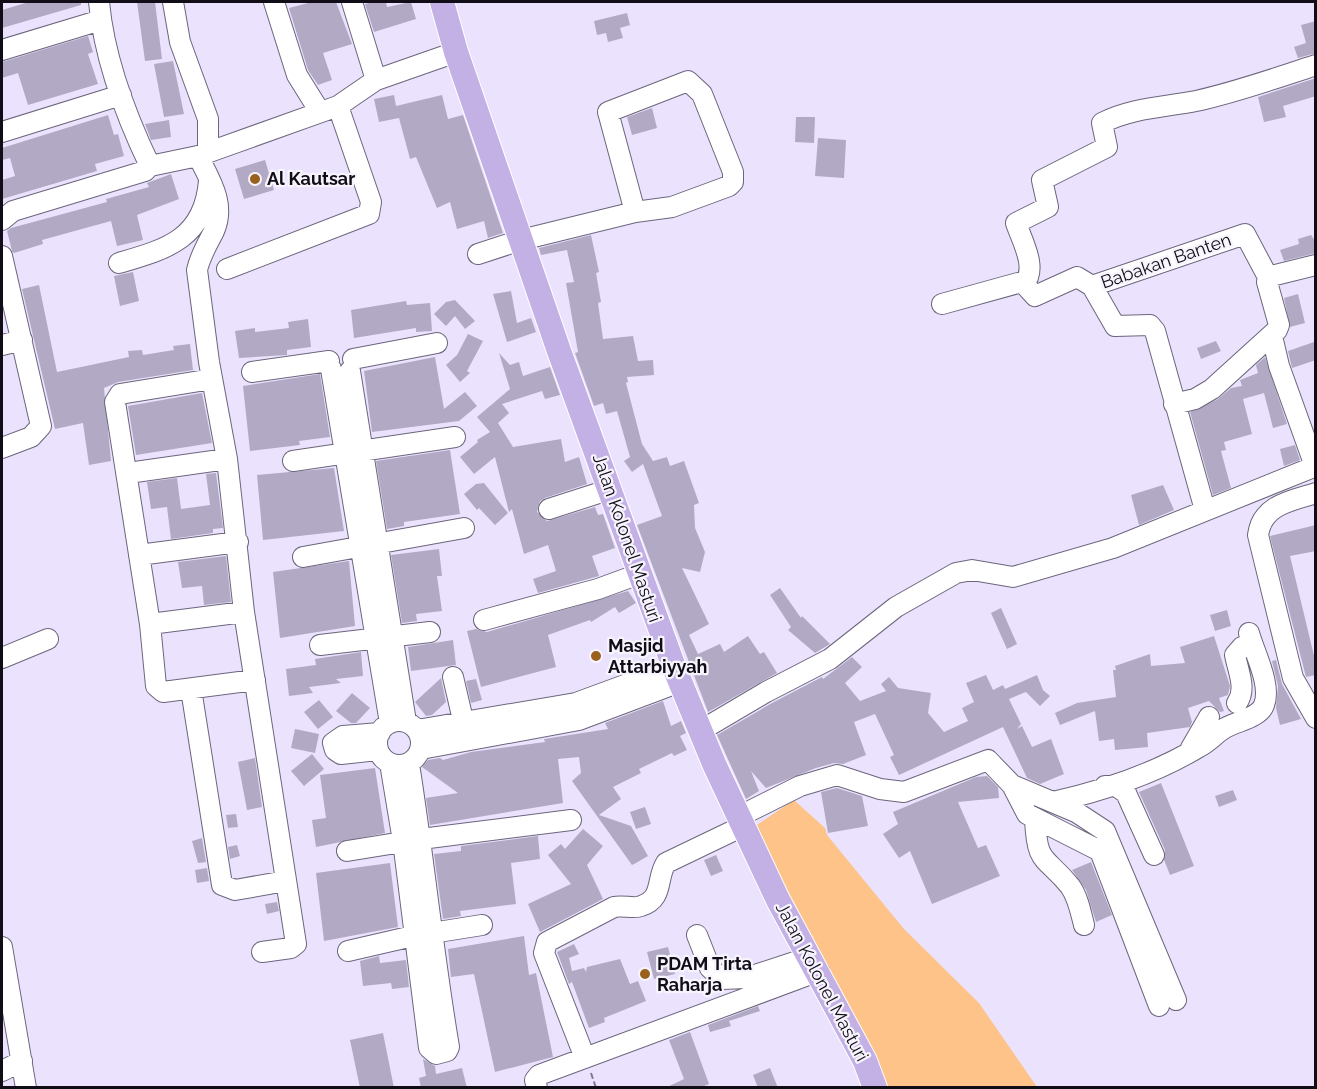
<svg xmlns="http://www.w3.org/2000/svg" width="1317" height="1089" viewBox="0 0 1317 1089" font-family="Raleway,sans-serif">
	<rect width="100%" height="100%" fill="#ebe3fe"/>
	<path fill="#fec388" d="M794,800L825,828L827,835L904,929L979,1003L1037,1087H884L751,829Z"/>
	<path fill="#b2aac4" d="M29,2H81V5L2,28V10Z
		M137,2H155L162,59L145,61Z
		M312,2H336L352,44L323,53L332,80L318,85L308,70L289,8Z
		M373,2H386L387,7L411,2L416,19L374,32L365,4Z
		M627,13L630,25L620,28L623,38L608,42L606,33L597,35L594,21Z
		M1316,21V53L1298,58L1294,47L1306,43L1301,25Z
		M88,36L93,52L88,54L98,84L28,105L18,73L2,78V62Z
		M173,61L184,114L164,117L154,64Z
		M1316,78V96L1283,106L1286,117L1264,122L1258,97Z
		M394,95L396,106L442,95L448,119L463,115L503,233L488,238L484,221L457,229L450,202L437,208L416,157L410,159L399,118L379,122L374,99Z
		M652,108L657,128L632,135L627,117Z
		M108,115L114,135L118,134L124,156L95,164L97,171L2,199V180L15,176L10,158L2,160V148Z
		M796,117H815L814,143L795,142Z
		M169,120L171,137L151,140L145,124Z
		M818,138L846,140L844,178L815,176Z
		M265,160L274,190L244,199L235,169Z
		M171,174L179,199L137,215L143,240L117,246L111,221L42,240L43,244L14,253L12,251L7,231L11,228L107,202L106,199L149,187L147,183Z
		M591,235L599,272L596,273L601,302L598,303L603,339L633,336L638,361L653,360L654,375L627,377L628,382L626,383L642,444L653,461L667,457L670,466L684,461L699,503L694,505L695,528L705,552L700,572L682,568L709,624L689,635L698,654L720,644L724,652L748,636L760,654L764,652L777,673L708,712L637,525L662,516L643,464L632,472L624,461L630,457L617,411L606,414L603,403L594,406L575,353L578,352L566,283L574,282L567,250L541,255L539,248Z
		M1311,235L1316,242V253L1284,261L1280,250L1299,244L1298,239Z
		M133,272L139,301L120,306L114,276Z
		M39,285L57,372L129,357L128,351L142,350L143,355L174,350L173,346L190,344L193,370L118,382L104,388L111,461L89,465L83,423L55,429L22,289Z
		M511,291L517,323L531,318L536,332L507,342L493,294Z
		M1298,294L1305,323L1290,327L1284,298Z
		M455,300L475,321L465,329L455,316L446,326L434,314L446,302Z
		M406,301L407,305L430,303L432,331L416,332V328L354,338L351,310Z
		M308,319L311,347L287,350V355L239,358L235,331L255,328V332L289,328L288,322Z
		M468,334L483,341L467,371L470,373L460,382L446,365L457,355Z
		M1216,341L1221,351L1201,359L1197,348Z
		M1314,342L1316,360L1292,368L1288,351Z
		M499,353L510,365L519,362L523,376L550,367L560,395L545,399L542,391L502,404L509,413L498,423L513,447L561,439L565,462L579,457L587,484L545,498L540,501L537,512L547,521L595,507L598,515L603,514L615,548L592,556L599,576L538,593L533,579L556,571L548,545L524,554L512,509L509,512L495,457L474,474L460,457L478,442L477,440L490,432L477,417L510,389Z
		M435,357L444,409L465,392L477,406L459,421L372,432L364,371Z
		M1265,357L1287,424L1273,428L1264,393L1243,399L1252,434L1224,442L1226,450L1221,451L1231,488L1213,495L1190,412L1218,399L1231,388L1242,386L1240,380L1258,373L1256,365Z
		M320,374L330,437L299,441L300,445L250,451L243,386Z
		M202,393L212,443L136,455L128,406Z
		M1295,445L1300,460L1284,466L1280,449Z
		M450,450L460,514L404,522V526L387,529L376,461Z
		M334,468L344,531L263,540L257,475Z
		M216,473L223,528L213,529V533L171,539L167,507L151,509L147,482L177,478L181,509L210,505L206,474Z
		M484,483L508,513L495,525L479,508L477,510L464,494L476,484Z
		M1163,485L1174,510L1139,525L1131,495Z
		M1316,525V551L1290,556L1316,664V675L1306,677L1270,536Z
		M439,549L442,576H437L442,611L416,614L417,621L402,623L391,555Z
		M226,556L231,602L204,605L202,586L182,588L178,562Z
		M349,561L355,626L280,638L273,572Z
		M780,588L801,618L802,616L830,644L815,653L788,630L791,627L770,595Z
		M628,591L636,603L619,613L615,607L591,622L590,620L548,635L556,667L481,687L467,631L476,629L487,632Z
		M1001,608L1017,644L1007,649L991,613Z
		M1227,610L1231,626L1215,631L1210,615Z
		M1214,636L1230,686L1228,695L1219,698L1224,711L1220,712L1209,701L1188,708L1192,722L1190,727L1147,733L1148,747L1115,750L1114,739L1099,741L1095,711L1060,725L1055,713L1077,703L1116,697L1113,670H1116L1115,666L1150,654L1151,666L1185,663L1180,647Z
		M453,640L456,665L411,671L408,647Z
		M361,652L363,676L336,679L341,683L309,687L313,693L289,696L286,669L316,665L315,659Z
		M852,657L862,667L845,683L860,701L886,691L881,684L889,677L898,688L931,693L928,713L944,732L968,721L962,708L974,702L966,683L986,675L993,690L1003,685L1005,689L1037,675L1043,690L1050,696L1040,706L1026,692L1009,699L1021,724L1017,729L1022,726L1032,747L1051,739L1064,774L1040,784L1027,778L1003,727L899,775L890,757L894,755L875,714L854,722L866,755L843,764L834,763L816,768L766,788L751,771L759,791L746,799L717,735L772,703L822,677L823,679Z
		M1276,660L1282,684L1301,719L1280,725L1276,708L1278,686L1272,661Z
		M441,678L446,702L432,715L426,716L415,702Z
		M476,679L482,700L471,703L466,681Z
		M352,693L370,708L356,723H351L336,711Z
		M319,700L333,717L318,729L304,712Z
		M663,701L671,726L681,721L686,733L680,736L687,750L674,756L672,753L639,769L641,773L613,787L621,799L599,815L631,826L648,856L636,863L632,865L572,781L581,773L579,757L558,759L563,803L430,825L426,798L458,793L422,767L428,760L440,758L443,760L471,752L545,742L544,739L608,729L605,723Z
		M295,729L319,734L315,753L291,748Z
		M312,754L324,769L304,786L291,771Z
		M255,758L262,807L247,810L238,762Z
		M375,768L385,833L316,847L312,820L326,818L320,775Z
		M987,776L998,787L999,798L958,802L978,848L986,845L1000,876L932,904L910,851L899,858L883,834L898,824L893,812L976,777Z
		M1161,783L1194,866L1170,875L1164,860L1165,850L1139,792Z
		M837,788L862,796L868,826L828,833L821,792Z
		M1233,790L1237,800L1219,807L1215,796Z
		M645,807L651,824L636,829L630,812Z
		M236,814L238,827L228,828L226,815Z
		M583,829L603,846L587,865L603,899L540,932L528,904L571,884L548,855L561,844L565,849Z
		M538,836L540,859L511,863L516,904L460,911L461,916L443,919L434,854L461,851V846Z
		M202,838L206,862L198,863L192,841Z
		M237,845L240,856L230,859L228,847Z
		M716,855L723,871L711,876L704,860Z
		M1091,862L1112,915L1096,922L1086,890L1072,870Z
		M390,863L398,927L324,941L316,873Z
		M207,868L209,881L197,883L195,870Z
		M277,902L279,911L267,914L265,904Z
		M524,936L529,975L536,973L553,1057L495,1072L474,974L451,977L448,949Z
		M574,944L579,954L569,958L572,971L584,968L586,972L587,967L620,959L630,984L638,981L646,1001L604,1018L605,1022L589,1028L572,982L569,984L557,952Z
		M668,947L675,974L654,979L647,952Z
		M379,956L380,963L406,960L409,987L392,989L391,983L363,986L360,961Z
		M758,1006L760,1011L729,1021L731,1026L710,1032L708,1025Z
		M690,1032L709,1084L699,1088H665L684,1079L669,1040Z
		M383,1033L394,1088H360L350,1040Z
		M423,1059L435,1066L436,1074L462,1068L467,1088H421L419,1078L426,1076Z
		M770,1068L778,1088H758L753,1075Z"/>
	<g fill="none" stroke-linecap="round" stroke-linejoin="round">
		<defs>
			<path id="minor" d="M99,2C104,57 126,116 150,166
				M173,2L180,42L208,119V151
				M274,2L297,75L320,112
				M352,2L376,80
				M2,50L101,20
				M2,132L121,95
				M198,156C210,180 226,204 214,231C207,245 200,256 197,270L209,362L227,459L244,612L296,944L291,948L262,952
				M2,220L13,211L145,171L150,166L198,156L338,106L376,80L456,52
				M478,254L521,240L635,212L672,207L729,186L733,182V172L702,94L688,81L608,112L635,212
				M2,256L41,426L31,437L2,448
				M119,263C167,249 204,239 209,181
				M227,269L369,214L371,202L338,106
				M1024,284C1038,268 1022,241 1016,223L1048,207L1042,180L1107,147L1102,123C1131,108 1165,107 1196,101C1237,92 1276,78 1316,65
				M1092,286L1245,234L1269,279
				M942,304L1018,283L1024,284L1035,296L1077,277L1092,286L1115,326L1150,325L1155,331L1205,510
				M1272,336L1279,366L1315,466
				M2,345L22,340
				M353,359L437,343
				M331,369L390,723
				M350,371L406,722
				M252,372L329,361
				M212,379L120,394L115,402L150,624L156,686L163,692L255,680
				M1174,404L1195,399L1212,389L1277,330L1279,325L1267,282L1271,276L1316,265
				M293,461L455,437
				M128,473L227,459
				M1316,493C1290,501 1262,505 1258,535L1293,678L1316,718
				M549,509L611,489
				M139,555L238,542
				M303,557L464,528
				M484,620L598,589L639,574
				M150,624L244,612
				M320,645L430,632
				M2,658L48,639
				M453,677L463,720
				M191,689L222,885L235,890L286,881
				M1237,703C1247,689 1238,671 1235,655L1242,647L1252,643
				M377 743a22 22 0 1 1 44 0a22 22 0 1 1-44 0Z
				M417,730L576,703L674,667
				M700,731L766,692L830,659L896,607L956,573L972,570L1013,577L1113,548L1316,466
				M1191,748L1209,717
				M421,749L579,720L680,682
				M378,750L341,754L335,750L333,743L343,736L380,733
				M390,763L403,841L429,1048L436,1054L447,1051L449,1047C433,953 424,858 409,764
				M1012,785L1027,814L1100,851L1159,1006
				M1105,786H1116L1126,793L1154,855
				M1053,802C1102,791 1156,773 1199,747C1209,742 1216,733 1225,728C1237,721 1259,718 1264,705C1272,685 1254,652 1249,633
				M738,817L800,786L837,775L880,789L904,792L988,760L1012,785L1076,812L1105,831L1176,1000
				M1035,819C1037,866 1045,855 1070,886C1078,897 1081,913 1084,925
				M347,851L421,839L571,820
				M697,935L710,968L722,979L746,978L810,957
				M2,947L26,1088
				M348,951L413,936L482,925
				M585,1058L544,953L547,942L614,907C623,905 634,909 641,906C664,899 656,878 666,863L743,826
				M2,1071L22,1061
				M537,1088L535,1080L539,1075L819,971"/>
			<path id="major" d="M442,2L456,52L559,351L674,667L715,766L778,900L865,1061L875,1088"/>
		</defs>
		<use href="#minor" stroke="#6c657c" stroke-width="22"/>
		<use href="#major" stroke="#fff" stroke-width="26"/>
		<path stroke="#7d7789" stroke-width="2" stroke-dasharray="6 3" stroke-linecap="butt" d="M591,1073L596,1088"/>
		<use href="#minor" stroke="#fff" stroke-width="20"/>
		<use href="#major" stroke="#c3b0e5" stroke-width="24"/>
	</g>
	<g fill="#9a611e" stroke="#f7f4fe" stroke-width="2">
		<circle cx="255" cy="179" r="6"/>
		<circle cx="596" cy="656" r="6"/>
		<circle cx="645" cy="974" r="6"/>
	</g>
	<g text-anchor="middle" stroke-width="4.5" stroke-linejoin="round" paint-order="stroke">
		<g font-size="18" font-weight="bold" fill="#100d16" stroke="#f7f4fe" text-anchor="start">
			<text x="267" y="185">Al Kautsar</text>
			<text x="608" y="652">Masjid<tspan x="608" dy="21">Attarbiyyah</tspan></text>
			<text x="657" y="970">PDAM Tirta<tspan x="657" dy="21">Raharja</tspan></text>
		</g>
		<g font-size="18" fill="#100d16" stroke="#f7f4fe">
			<text transform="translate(1166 261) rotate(-19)" y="6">Babakan Banten</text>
			<text transform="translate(627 538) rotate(71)" y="6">Jalan Kolonel Masturi</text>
			<text transform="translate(822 982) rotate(62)" y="6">Jalan Kolonel Masturi</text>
		</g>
	</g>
	<rect width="1317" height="1089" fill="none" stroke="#100d16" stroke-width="6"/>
</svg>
